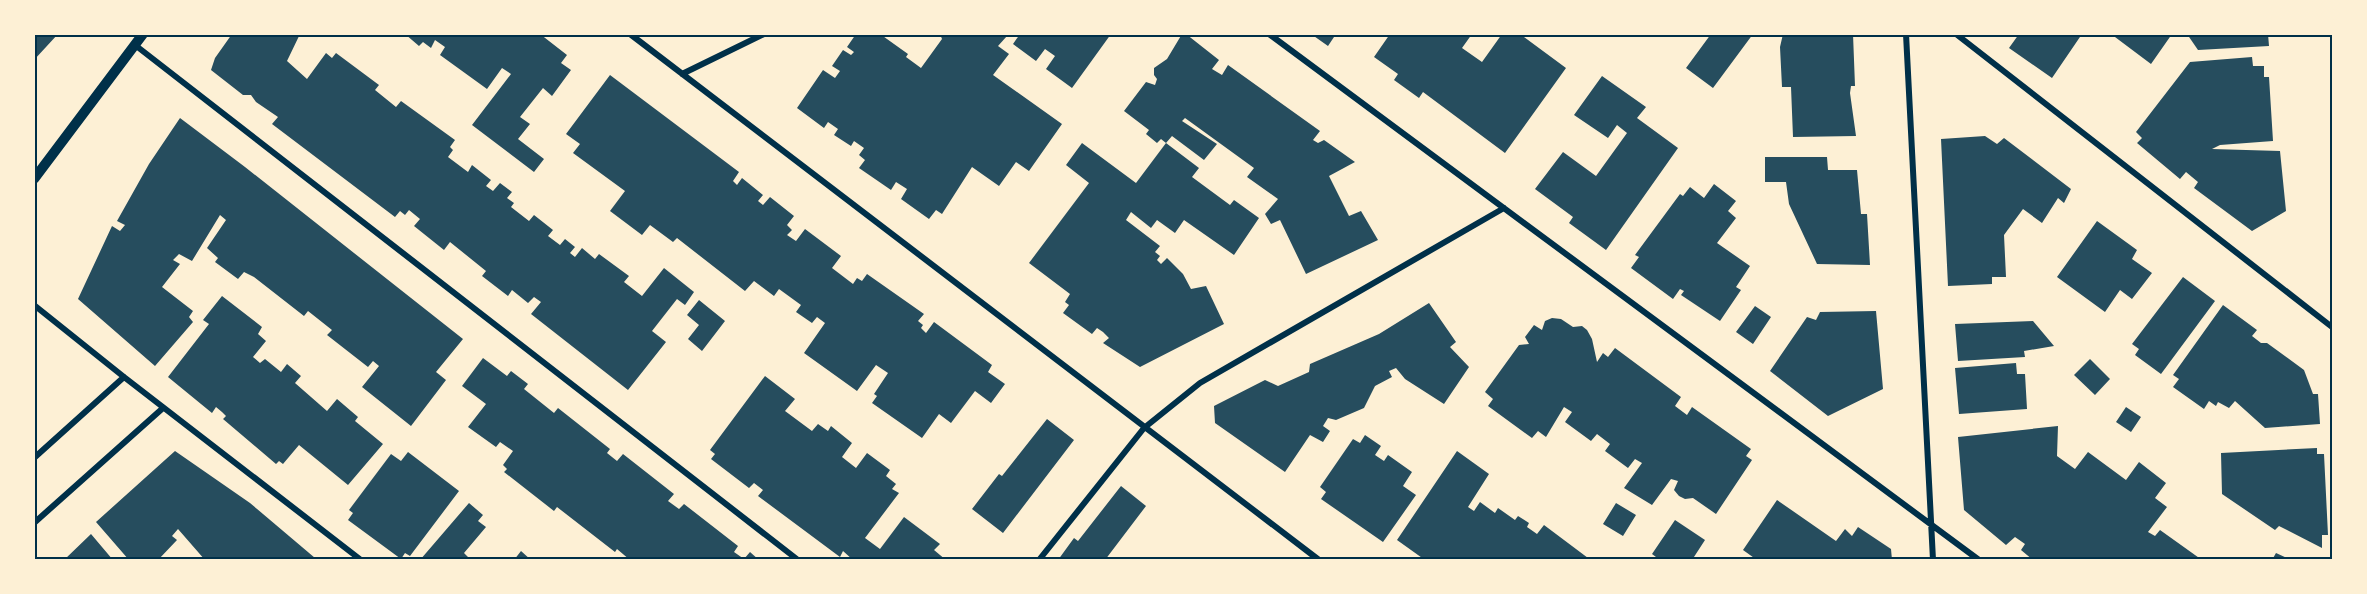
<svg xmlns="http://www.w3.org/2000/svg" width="2367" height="594" viewBox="0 0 2367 594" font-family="Inter,sans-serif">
	<rect width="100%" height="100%" fill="#fdf0d5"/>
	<path fill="#264d5e" d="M34,34H58L34,60Z
		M232,34H300L287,61L307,79L326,53L332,58L336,53L379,85L375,90L396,107L401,101L455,140L450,147L453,150L448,157L468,172L472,165L491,180L486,186L493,191L500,183L512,192L507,198L514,203L511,207L529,221L534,215L553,230L548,236L560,245L565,239L575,247L570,253L575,257L582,248L595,259L599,254L629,276L624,282L642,296L664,268L694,292L685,305L677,299L652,331L666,342L628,390L531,314L541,302L534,297L528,303L512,290L508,296L482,276L486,271L450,242L444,250L414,226L420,219L409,210L405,215L400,211L395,217L272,124L278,117L256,102L251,95H243L211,70L215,58Z
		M405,34H540L567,55L561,63L571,70L552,96L543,88L520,117L530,124L518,139L544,159L534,172L472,125L511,74L502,68L487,89L440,55L445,47L435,40L431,48L423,42L419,46Z
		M856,34H880L908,54L906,57L921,68L942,39L940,34H1005L1007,36L998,46L1009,54L993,75L1062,124L1029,171L1016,162L999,186L972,167L942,214L936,210L929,219L901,199L907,189L896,182L891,190L859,168L865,160L859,155L864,148L854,141L851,146L834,135L838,129L828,122L824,128L797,108L823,70L835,78L840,71L832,66L843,50L851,55L854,52L847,47Z
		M1020,34H1111L1072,88L1046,69L1055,56L1045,49L1036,61L1013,44Z
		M1182,34H1186L1219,60L1212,69L1222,75L1228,65L1320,131L1313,140L1318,143L1324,140L1355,162L1329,176L1349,216L1361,211L1378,240L1306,274L1280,220L1271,224L1265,214L1278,199L1247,177L1254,168L1185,118L1182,121L1217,144L1204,160L1172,136L1166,143L1161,139L1157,143L1146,134L1149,130L1124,111L1146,82L1155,85L1157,79L1154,75V68L1167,59Z
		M1311,34H1336L1328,46Z
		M1390,34H1472L1462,48L1482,62L1502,34H1520L1566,68L1505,153L1423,92L1419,98L1394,80L1398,74L1374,57Z
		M1711,34H1753L1713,88L1686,68Z
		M1783,34H1853L1855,86H1851L1850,93L1856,136L1793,137L1791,87H1782L1780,47Z
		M2019,34H2082L2052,78L2009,48Z
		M2111,34H2172L2151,64Z
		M2187,34H2268L2269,46L2198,50Z
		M2252,57L2253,66H2264V77H2269L2273,141L2220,145L2212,149L2280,151L2286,211L2252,231L2194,188L2198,182L2186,172L2180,179L2137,143L2142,138L2136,132L2190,62Z
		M610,75L739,172L733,181L737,185L742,178L763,195L758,201L763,205L770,197L794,216L787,225L792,230L787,235L796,241L805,229L841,256L832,268L853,284L857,278L862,281L867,274L924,314L918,321L923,325L921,328L926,333L934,322L992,365L988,372L1005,384L991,403L975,391L951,423L939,414L922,438L872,403L877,396L874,394L888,373L876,365L857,391L804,353L825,323L817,317L812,323L796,312L801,305L779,289L774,296L754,281L745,291L677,238L673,242L650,225L642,235L610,211L625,191L573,153L580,144L566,134Z
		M1602,76L1646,107L1637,118L1678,148L1606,250L1569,223L1573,217L1569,214L1535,189L1563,152L1596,176L1627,133L1617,125L1608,138L1574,115Z
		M180,118L245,167L463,339L436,372L446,380L411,426L362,387L379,366L373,361L368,367L327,335L332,330L308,311L304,316L254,277L244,272L238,279L215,262L218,258L207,248L226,220L220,215L192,261L179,254L173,260L180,264L162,287L193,311L189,317L193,322L155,366L78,299L112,226L120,231L125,225L117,221L149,164Z
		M1985,136L1997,144L2004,138L2071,189L2064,203L2058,198L2042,223L2023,209L2004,235L2006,277H1992V284L1948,286L1941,139Z
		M1082,143L1136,183L1166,143L1199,168L1192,177L1230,205L1234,200L1259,218L1234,255L1184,220L1175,233L1157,220L1151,228L1131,212L1126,220L1160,246L1155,252L1160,256L1157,260L1161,264L1167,258L1183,274L1191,289L1206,286L1224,324L1140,367L1103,343L1109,338L1103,332L1097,328L1092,334L1063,313L1069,305L1065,302L1070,294L1029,263L1089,183L1066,165Z
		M1765,157H1827L1828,170H1857L1861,214H1867L1870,265L1817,264L1789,204L1786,182H1765Z
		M1714,184L1736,201L1728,211L1736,218L1717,243L1750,266L1736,287L1741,290L1720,321L1681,295L1684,291L1680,289L1673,299L1631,268L1639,257L1635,255L1680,194L1683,196L1690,187L1704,198Z
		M2097,221L2137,250L2132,259L2152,273L2132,299L2120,290L2105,312L2057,277Z
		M2183,277L2215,301L2161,374L2135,355L2139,349L2132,344Z
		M222,296L262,327L258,334L266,341L253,357L260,363L265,359L281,372L287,364L301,376L295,383L327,411L337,399L358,417L355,421L383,444L348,485L299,445L283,464L279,461L276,464L223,419L226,416L222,412L216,407L212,413L168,377L209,324L203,320Z
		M699,300L725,321L702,351L688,339L699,325L687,315Z
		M1429,303L1456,342L1450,347L1469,367L1444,404L1405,379L1396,368L1389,371L1392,377L1375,386L1364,408L1336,420L1328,418L1323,426L1330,431L1323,442L1310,435L1285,472L1215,423L1214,406L1265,380L1278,386L1309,372L1310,364L1379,334Z
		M2223,305L2257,330L2252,336L2261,343H2267L2304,370L2313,394H2318L2320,424L2265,428L2235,401L2229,408L2218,402L2216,406L2209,401L2204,409L2173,387L2179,379L2173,375Z
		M1755,306L1771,317L1753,344L1736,332Z
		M1876,311L1883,389L1828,416L1770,371L1807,317L1816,320L1820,312Z
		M1552,318L1561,319L1573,327L1582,326L1587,330L1592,339L1597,362L1603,353L1608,357L1615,348L1681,397L1675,406L1687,415L1692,407L1751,449L1746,456L1752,460L1716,514L1693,498L1685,499L1679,496L1674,490L1678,481L1671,479L1652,505L1624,488L1642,463L1635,459L1628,468L1605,451L1610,444L1597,434L1591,441L1565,422L1572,412L1564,407L1546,437L1538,431L1532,438L1488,406L1493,399L1485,392L1519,345L1529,344L1525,337L1534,325L1542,330L1545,321Z
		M2033,321L2054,346L2024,351L2025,357L1958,361L1955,324Z
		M483,358L507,376L511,371L528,384L524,389L554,413L558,408L610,449L607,453L617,461L623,454L674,494L668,501L679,509L684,504L738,546L734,552L744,559L750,552L759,560H630L617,549L615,552L557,507L554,511L504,472L507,469L503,465L513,451L500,442L496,447L468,427L486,404L462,386Z
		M2090,359L2110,379L2095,395L2074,375Z
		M2016,363L2017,374H2025L2027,409L1959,414L1955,368Z
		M765,376L795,399L785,411L812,431L818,424L828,431L831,426L852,443L842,457L856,468L867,453L890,470L886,476L896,484L892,489L899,493L865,538L880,549L904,517L940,544L934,550L946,560H853L843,551L840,557L758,496L763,490L754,483L749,488L711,459L715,454L710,450Z
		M2126,407L2141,417L2131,432L2116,422Z
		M1047,419L1074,440L1003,533L972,509L999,474L1002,476Z
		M2058,426L2057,456L2075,469L2088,452L2126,480L2139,462L2166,483L2155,498L2167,507L2148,532L2155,536L2160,530L2202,560H2033L2021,550L2025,544L2015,537L2006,545L1964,510L1958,437Z
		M1365,435L1381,446L1375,455L1384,461L1388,455L1412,472L1403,486L1416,495L1383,542L1321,499L1326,492L1320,487L1353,439L1360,443Z
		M2317,448V454H2324L2328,535H2322V548L2279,526L2275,530L2222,494L2221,453Z
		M175,451L250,503L315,558L314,560H205L178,529L172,536L177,540L158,560H129L96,522Z
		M1457,451L1489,474L1468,507L1474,511L1480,502L1495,513L1498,508L1515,520L1518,516L1529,523L1527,527L1537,534L1544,525L1588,558L1587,560H1425L1397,540Z
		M408,452L459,491L410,556L405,553L401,559L348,520L353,513L349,510L391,454L401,461Z
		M1121,486L1146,506L1105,560H1058L1074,538L1078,541Z
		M1777,500L1836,541L1845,529L1852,536L1858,527L1891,549L1892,560H1757L1743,550Z
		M469,503L483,515L478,521L486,527L464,553L471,560H420Z
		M1616,503L1636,515L1623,536L1603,524Z
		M1675,520L1705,540L1692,560H1660L1652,554Z
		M91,534L113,560H64Z
		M521,551L531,560H514Z
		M2276,553L2291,560H2272Z"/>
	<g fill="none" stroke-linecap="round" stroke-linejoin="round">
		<path stroke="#003049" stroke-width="6" d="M630,34L1319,560
			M1269,34L1979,560
			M1906,34L1933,560
			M1956,34L2332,327
			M135,45L798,560
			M682,74L764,34
			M34,305L124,377L361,560
			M34,458L124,377
			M34,523L163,408
			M1039,560L1144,428L1200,383L1504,208"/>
		<path stroke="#003049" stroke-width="10" d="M34,179L143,34"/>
	</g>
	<rect width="2367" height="594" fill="none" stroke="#fdf0d5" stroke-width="72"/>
	<rect x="36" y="36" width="2295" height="522" fill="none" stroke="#003049" stroke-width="2"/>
</svg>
